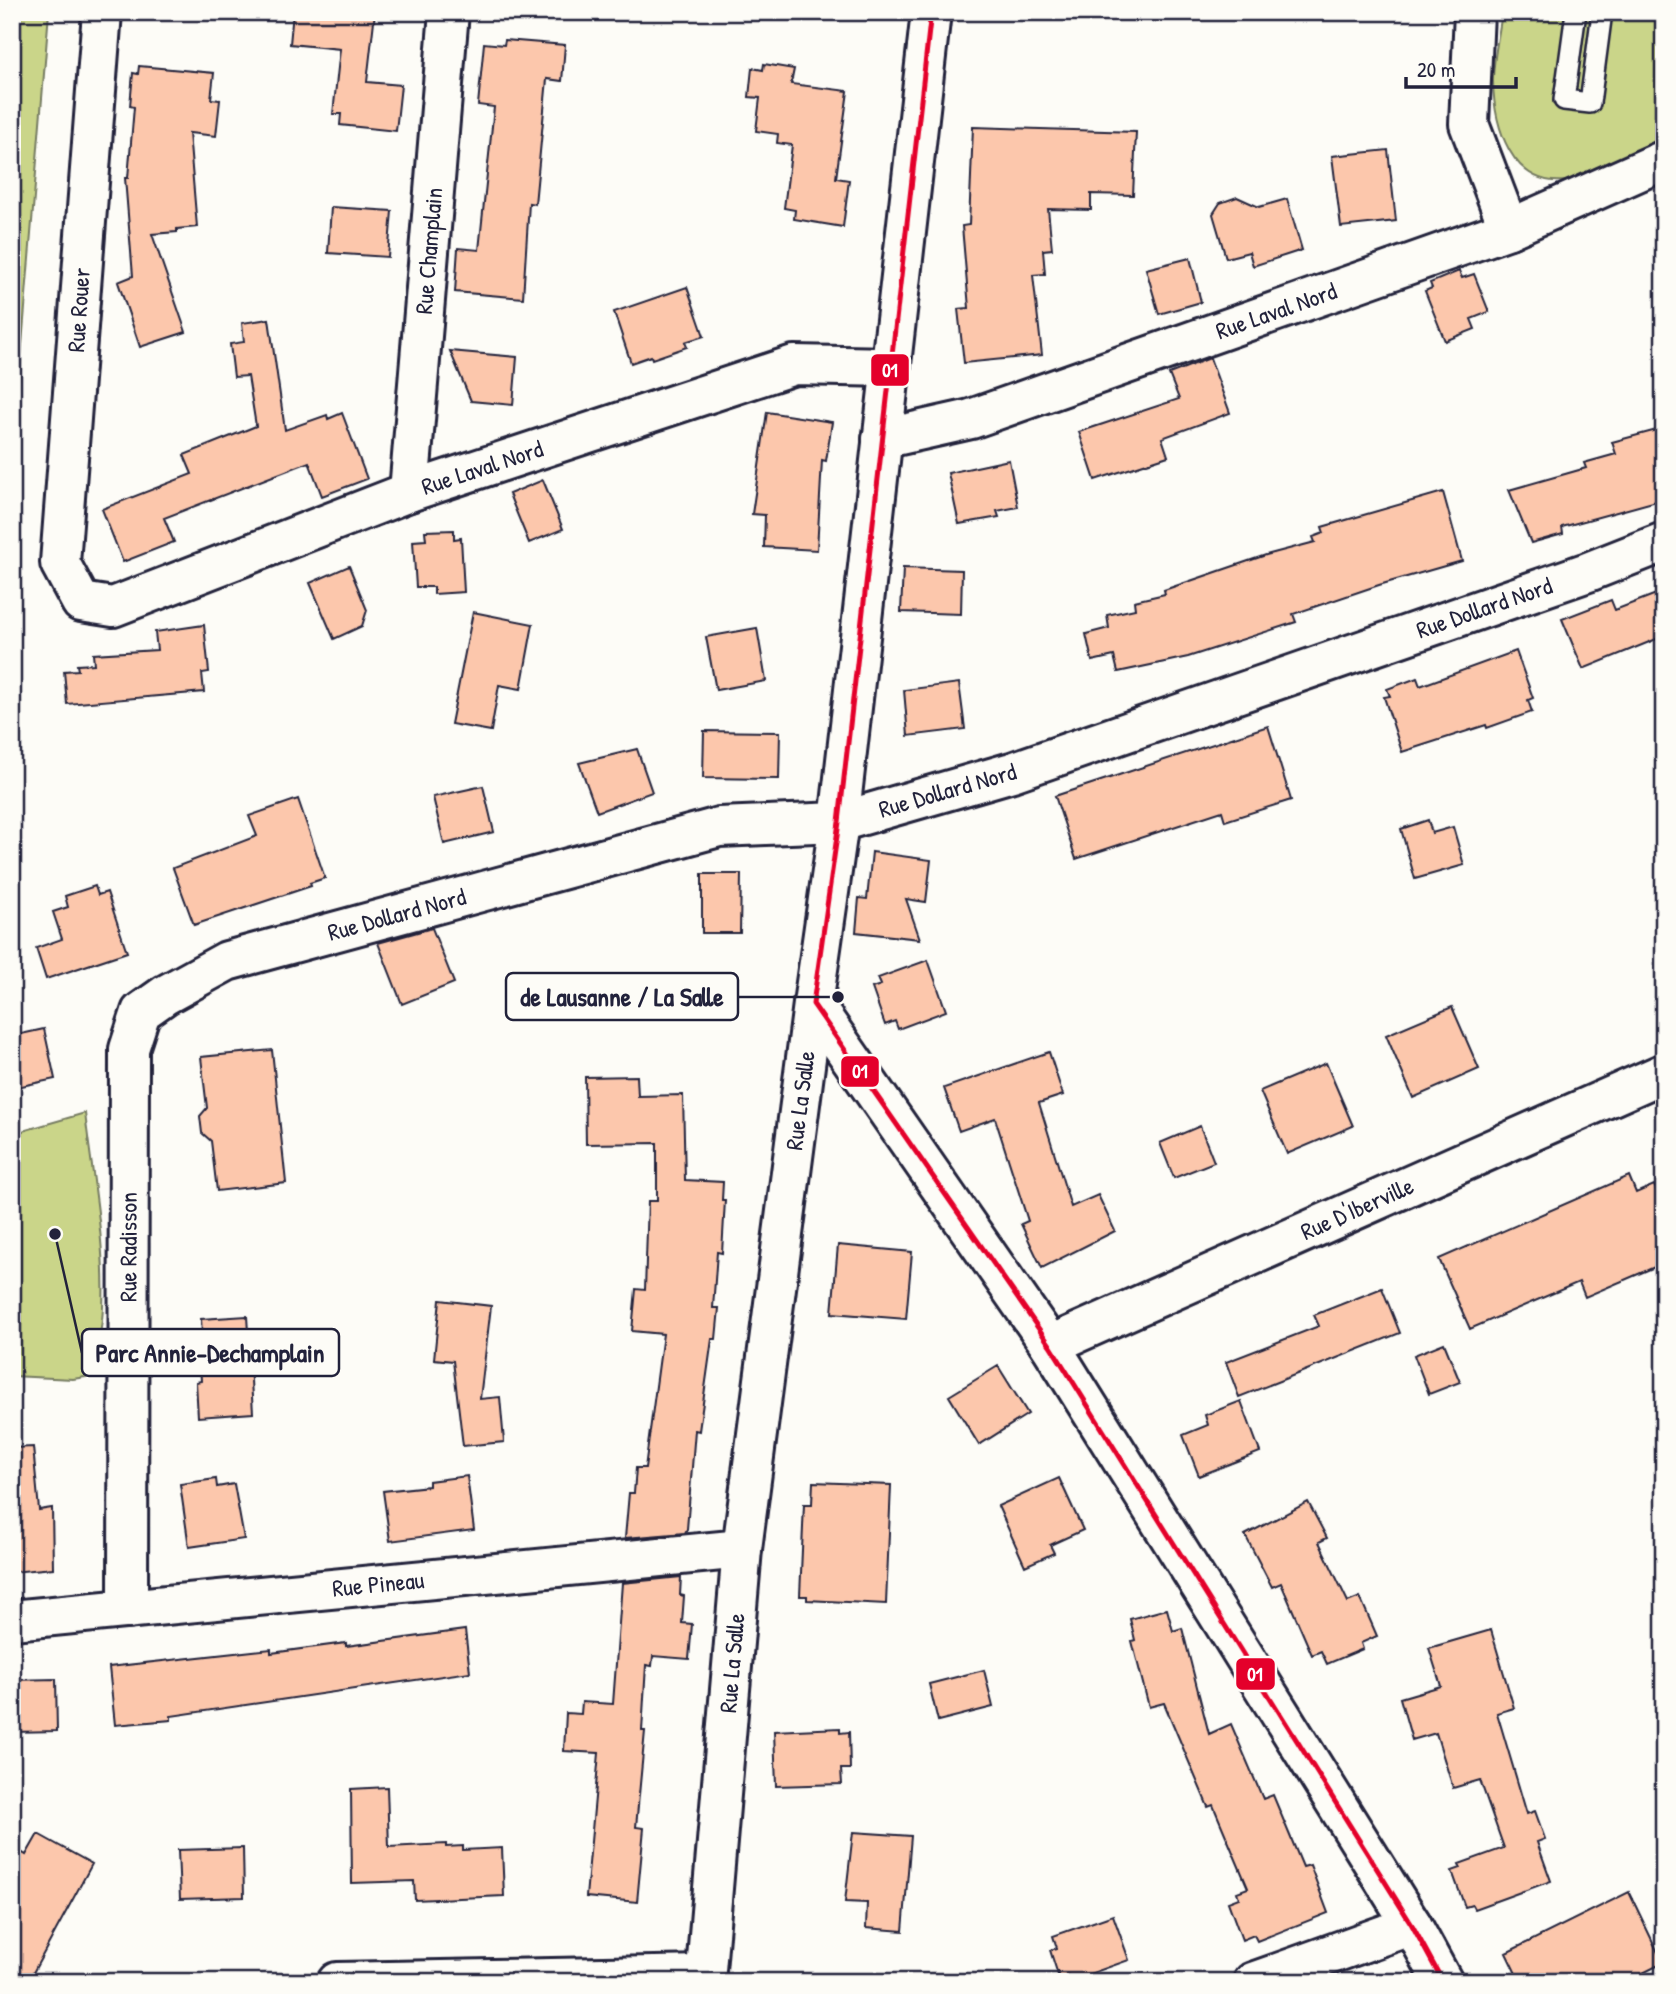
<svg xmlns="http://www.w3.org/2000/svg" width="1676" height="1994" viewBox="0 0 1676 1994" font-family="'Patrick Hand',sans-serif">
	<rect width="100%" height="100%" fill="#fdfcf7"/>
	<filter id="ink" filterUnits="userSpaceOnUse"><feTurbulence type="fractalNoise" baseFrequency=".0143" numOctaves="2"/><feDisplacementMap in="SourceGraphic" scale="14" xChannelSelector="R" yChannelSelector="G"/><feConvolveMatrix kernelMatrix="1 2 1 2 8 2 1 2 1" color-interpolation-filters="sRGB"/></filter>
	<g filter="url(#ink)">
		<path fill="#cad589" stroke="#767c62" stroke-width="2" d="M12,12H49L12,468Z
			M1502,12H1664V139C1641,149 1618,159 1595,169C1586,173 1575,180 1565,181C1511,186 1494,126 1493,81C1493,59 1499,35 1502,12Z
			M85,1113C92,1174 106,1246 103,1307C102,1330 97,1353 91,1376L73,1379L12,1376V1134Z"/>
		<path fill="#fcc7ac" stroke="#22223b" stroke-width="2" d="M293,12H375L367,82L401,85L396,131L340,125L341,114H333L340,49L290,44Z
			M505,40L565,45L562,81L547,79L535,204L529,203L523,298L455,292L458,248L479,250L494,107L478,105L484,43L504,45Z
			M764,64L794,69L791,84L848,91L836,178L849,180L843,227L794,219L795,210L784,208L792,145L777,143L778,134L756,131L760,98L749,97L752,68L763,70Z
			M139,66L214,73L211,99L220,100L216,136L189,133L197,227L177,229V232L152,234L186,332L140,347L118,282L133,276L125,178H128L134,107L130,106L133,73L138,74Z
			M973,127L1136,132L1133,195L1091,194V210L1048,209L1052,249L1043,250L1045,274L1033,275L1042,355L964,363L958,309L969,308L962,226L969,225Z
			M1388,150L1396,221L1341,227L1332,156Z
			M1237,197L1259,207L1287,199L1302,250L1253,266L1249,252L1226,258L1213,214L1220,203Z
			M331,207L392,211L388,257L328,253Z
			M1190,258L1201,302L1159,314L1146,269Z
			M1459,271L1462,278L1474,274L1489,312L1471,319L1475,329L1445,341L1425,291L1432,288L1430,283Z
			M687,287L704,336L685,342L687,347L652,359L651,356L631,363L614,312Z
			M269,319L285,430L327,415L328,419L342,413L367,479L322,496L309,462L164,518L174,542L123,562L102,509L192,474L184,455L256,426L248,376L234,377L230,344L244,342L242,323Z
			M450,351L517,357L513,405L471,401Z
			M1210,358L1230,413L1162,438L1168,456L1095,480L1079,432L1179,399L1169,374Z
			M767,412L832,422L826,461L822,460L817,550L764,547L765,515L752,514Z
			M1664,428V499L1562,527L1563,534L1531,543L1509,490L1586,468L1584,463L1616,454L1612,442Z
			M1009,460L1018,507L997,511L999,517L959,524L948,473Z
			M543,480L563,529L529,543L509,494Z
			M1443,492L1462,561L1379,585L1293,614L1296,622L1188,657L1118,672L1114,656L1092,661L1086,634L1109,628L1107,615L1135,609L1134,601L1165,594L1164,590L1266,555L1315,542L1313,537L1324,533L1322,527Z
			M454,530V539L461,538L464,592L434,594V587H416L413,541L426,540L425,531Z
			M349,566L367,610L362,626L334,639L310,583Z
			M903,568L962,570L961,614L901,612Z
			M1664,591V636L1583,669L1562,619L1611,600L1615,610Z
			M473,612L533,624L521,689L499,685L491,731L451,724Z
			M204,625L209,672L202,673L204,692L67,704L64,671L78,670L77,665L94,664L93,654L157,650L155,632Z
			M757,628L766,681L716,690L706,637Z
			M1516,651L1533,698L1528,700L1532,712L1487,728L1486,725L1402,752L1384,697L1390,696L1387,689L1417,678L1420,686Z
			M959,683L965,729L908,736L904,690Z
			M1268,726L1291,800L1225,821L1222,811L1076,859L1055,796Z
			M704,731L780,732L779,779L703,778Z
			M637,749L652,792L597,812L579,763Z
			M483,786L494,832L444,844L433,797Z
			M298,799L325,878L310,883L311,886L194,925L173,868L257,836L249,816Z
			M1428,820L1432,833L1453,827L1464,865L1415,879L1401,829Z
			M872,852L931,860L926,902L906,899L920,939L856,932L859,898L867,899Z
			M702,874H741L740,933H702Z
			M95,886L98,895L107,892L127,952L46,979L36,948L62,939L53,912L68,907L65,896Z
			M432,928L454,983L402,1004L378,943Z
			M928,960L946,1011L898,1029L895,1021L885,1025L872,988L881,985L878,978Z
			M1452,1007L1479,1069L1413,1098L1386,1035Z
			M44,1029L55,1079L12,1088V1036Z
			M272,1050L286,1183L217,1191L211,1141L202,1133L200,1116L207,1108L201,1057Z
			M1049,1052L1063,1095L1039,1103L1071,1207L1098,1195L1115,1231L1042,1268L1021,1224L1028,1221L995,1118L959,1131L944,1088Z
			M1326,1063L1353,1126L1287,1154L1260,1091Z
			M637,1076L638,1096L683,1095L685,1180L723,1182L722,1200H725L722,1253L717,1252L713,1308H719L716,1339H712L699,1431L695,1430L687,1529L685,1533L625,1538L629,1493H634L636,1468H645L663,1334L632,1331L636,1289L645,1290L648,1201H657V1143L586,1144L585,1077Z
			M1200,1126L1214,1162L1174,1178L1160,1143Z
			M1629,1176L1636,1193L1654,1185L1664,1207V1263L1585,1297L1579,1282L1470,1329L1439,1259Z
			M838,1245L912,1252L906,1319L832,1313Z
			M1382,1288L1400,1333L1239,1397L1226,1362L1319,1326L1314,1315Z
			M440,1300L491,1306L480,1399L500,1397L504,1442L463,1446L453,1361L434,1359Z
			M247,1316L253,1413L198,1417L196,1382L201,1381L199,1349H203L201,1319Z
			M1444,1343L1460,1382L1429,1394L1414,1355Z
			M998,1366L1028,1414L979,1445L949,1396Z
			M1241,1401L1260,1452L1199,1476L1183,1435L1208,1425L1205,1415Z
			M33,1447L39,1510L52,1508L53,1568L12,1572V1448Z
			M467,1476L474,1530L390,1541L383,1491L429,1486V1481Z
			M1059,1478L1083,1530L1050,1545L1054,1553L1025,1566L998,1506Z
			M216,1479L217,1487L234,1484L244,1539L189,1547L180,1484Z
			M813,1482L891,1485L886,1604L807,1600V1596H800L804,1504H812Z
			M1308,1502L1327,1538L1319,1542L1348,1602L1360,1597L1377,1636L1361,1643L1363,1649L1327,1664L1321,1651L1312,1655L1281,1583L1272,1587L1245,1535Z
			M681,1577L680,1595L684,1596L682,1623L692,1624L689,1659L653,1656L652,1666L646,1665L642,1731H645L636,1827L644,1828L637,1902L586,1897L599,1753L564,1751L566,1713L581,1714L582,1702L613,1704L622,1583Z
			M1167,1609L1173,1631L1182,1628L1209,1734L1231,1724L1263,1799L1273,1795L1303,1867L1310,1865L1328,1913L1257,1941L1254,1935L1242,1940L1228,1902L1239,1898L1237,1892L1248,1888L1213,1805L1208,1807L1164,1703L1149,1707L1132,1641L1135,1640L1130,1619Z
			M465,1630L470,1672L171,1716V1720L115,1725L109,1667L271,1649V1653L346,1643V1646Z
			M1491,1630L1514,1708L1497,1713L1527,1814L1535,1811L1545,1839L1537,1842L1551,1881L1474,1909L1472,1905L1465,1907L1452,1871L1461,1868L1459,1864L1504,1848L1480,1780L1453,1788L1436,1733L1412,1740L1400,1698L1441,1686L1429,1648Z
			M984,1670L993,1707L938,1721L929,1684Z
			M56,1679L57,1731L12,1732V1680Z
			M840,1728V1733L849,1732L850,1769H841L842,1784L776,1786L774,1731Z
			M387,1787L389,1847L446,1844V1847L463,1846V1850L502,1848L504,1896L415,1900L414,1881L352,1883L351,1789Z
			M853,1832L911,1836L903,1931L866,1928L867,1903L845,1902Z
			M38,1834L92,1864L28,1982H12V1868L21,1852L26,1855Z
			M243,1848L244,1897L180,1899L178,1850Z
			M1629,1892L1663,1963L1625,1982H1520L1506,1953Z
			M1113,1915L1129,1960L1070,1981L1068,1975L1059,1978L1050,1950L1057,1948L1053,1936Z"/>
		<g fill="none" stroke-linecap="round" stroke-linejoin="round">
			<defs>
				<path id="service" d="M1576,12L1564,100L1590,103L1602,12"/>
				<g id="minor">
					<path id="s1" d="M102,12L60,563L81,602L113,607L409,492L794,365L891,367"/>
					<path d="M1474,12L1469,124L1509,229"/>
					<path id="s2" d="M882,439L971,419L1509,229L1664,160"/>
					<path id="s3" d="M409,492L449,12"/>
					<path d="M813,1004L1050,1345L1412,1925L1443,1982"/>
					<path id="s4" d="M1050,1345L1664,1073"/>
					<path id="s5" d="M128,1609L129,1049L141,1012L165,995L227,961L719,827L839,822L1012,772L1588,572L1664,542"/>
					<path id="s6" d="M12,1620L742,1549"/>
					<path d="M337,1982L706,1975"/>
					<path id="s7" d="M705,1982L742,1549L813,1004L839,822L931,12"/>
					<path d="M1253,1982L1412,1925"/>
				</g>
			</defs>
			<use href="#service" stroke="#22223b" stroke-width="24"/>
			<use href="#minor" stroke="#22223b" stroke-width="44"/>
			<use href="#service" stroke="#fdfcf7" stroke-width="19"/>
			<use href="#minor" stroke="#fdfcf7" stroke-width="38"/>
			<defs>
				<path id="bus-1" d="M931,12L839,822L813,1004L1050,1345L1412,1925L1443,1982"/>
			</defs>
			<use href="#bus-1" stroke="#fdfcf7" stroke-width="10"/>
			<use href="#bus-1" stroke="#e4002b" stroke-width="5"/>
		</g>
	</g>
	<g text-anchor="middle" stroke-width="6" stroke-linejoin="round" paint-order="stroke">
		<g font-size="24" fill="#22223b" stroke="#fdfcf7">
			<text dy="8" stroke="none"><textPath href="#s3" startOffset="242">Rue Champlain</textPath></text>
			<text transform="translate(79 310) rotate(-86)" y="8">Rue Rouer</text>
			<text dy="8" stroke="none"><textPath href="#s2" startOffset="415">Rue Laval Nord</textPath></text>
			<text dy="8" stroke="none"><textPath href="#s1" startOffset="1024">Rue Laval Nord</textPath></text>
			<text dy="8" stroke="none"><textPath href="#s5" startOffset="2009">Rue Dollard Nord</textPath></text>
			<text dy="8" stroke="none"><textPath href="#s5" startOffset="1442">Rue Dollard Nord</textPath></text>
			<text dy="8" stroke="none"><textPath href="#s5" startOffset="875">Rue Dollard Nord</textPath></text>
			<text dy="8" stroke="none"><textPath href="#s7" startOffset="887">Rue La Salle</textPath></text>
			<text dy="8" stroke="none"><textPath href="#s4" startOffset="336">Rue D'Iberville</textPath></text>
			<text dy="8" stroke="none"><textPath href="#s5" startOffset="362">Rue Radisson</textPath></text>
			<text dy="8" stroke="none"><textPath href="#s6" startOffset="368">Rue Pineau</textPath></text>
			<text dy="8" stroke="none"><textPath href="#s7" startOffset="320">Rue La Salle</textPath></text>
		</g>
	</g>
	<path fill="none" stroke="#22223b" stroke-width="2.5" d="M838 997L738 997M55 1234L82 1353"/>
	<g fill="#22223b" stroke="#fdfcf7" stroke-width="2.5">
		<circle cx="838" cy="997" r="7"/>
		<circle cx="55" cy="1234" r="7"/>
	</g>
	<g fill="#fdfcf7" stroke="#22223b" stroke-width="2.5">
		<rect x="506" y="973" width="232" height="47" rx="7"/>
		<rect x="82" y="1329" width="257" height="47" rx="7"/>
	</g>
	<g font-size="26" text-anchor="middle" font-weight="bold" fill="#22223b">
		<text x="622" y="1006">de Lausanne / La Salle</text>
		<text x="210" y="1362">Parc Annie-Dechamplain</text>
	</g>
	<g stroke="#fdfcf7" stroke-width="2.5">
		<rect x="870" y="353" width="40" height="34" rx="7" fill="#e4002b"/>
		<rect x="840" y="1055" width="40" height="33" rx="7" fill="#e4002b"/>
		<rect x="1235" y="1657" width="41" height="34" rx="7" fill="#e4002b"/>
	</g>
	<g font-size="19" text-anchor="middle" font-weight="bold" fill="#fff">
		<text x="890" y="377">01</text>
		<text x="860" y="1078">01</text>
		<text x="1255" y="1681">01</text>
	</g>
	<rect width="1676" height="1994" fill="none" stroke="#fdfcf7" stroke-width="42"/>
	<rect x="21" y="21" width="1634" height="1952" fill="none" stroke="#22223b" stroke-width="2.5" filter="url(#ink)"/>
	<path d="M1406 77v10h110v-10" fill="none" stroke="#22223b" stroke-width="3.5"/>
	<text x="1417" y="77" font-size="21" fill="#22223b" stroke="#fdfcf7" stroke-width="5" paint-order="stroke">20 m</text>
</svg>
